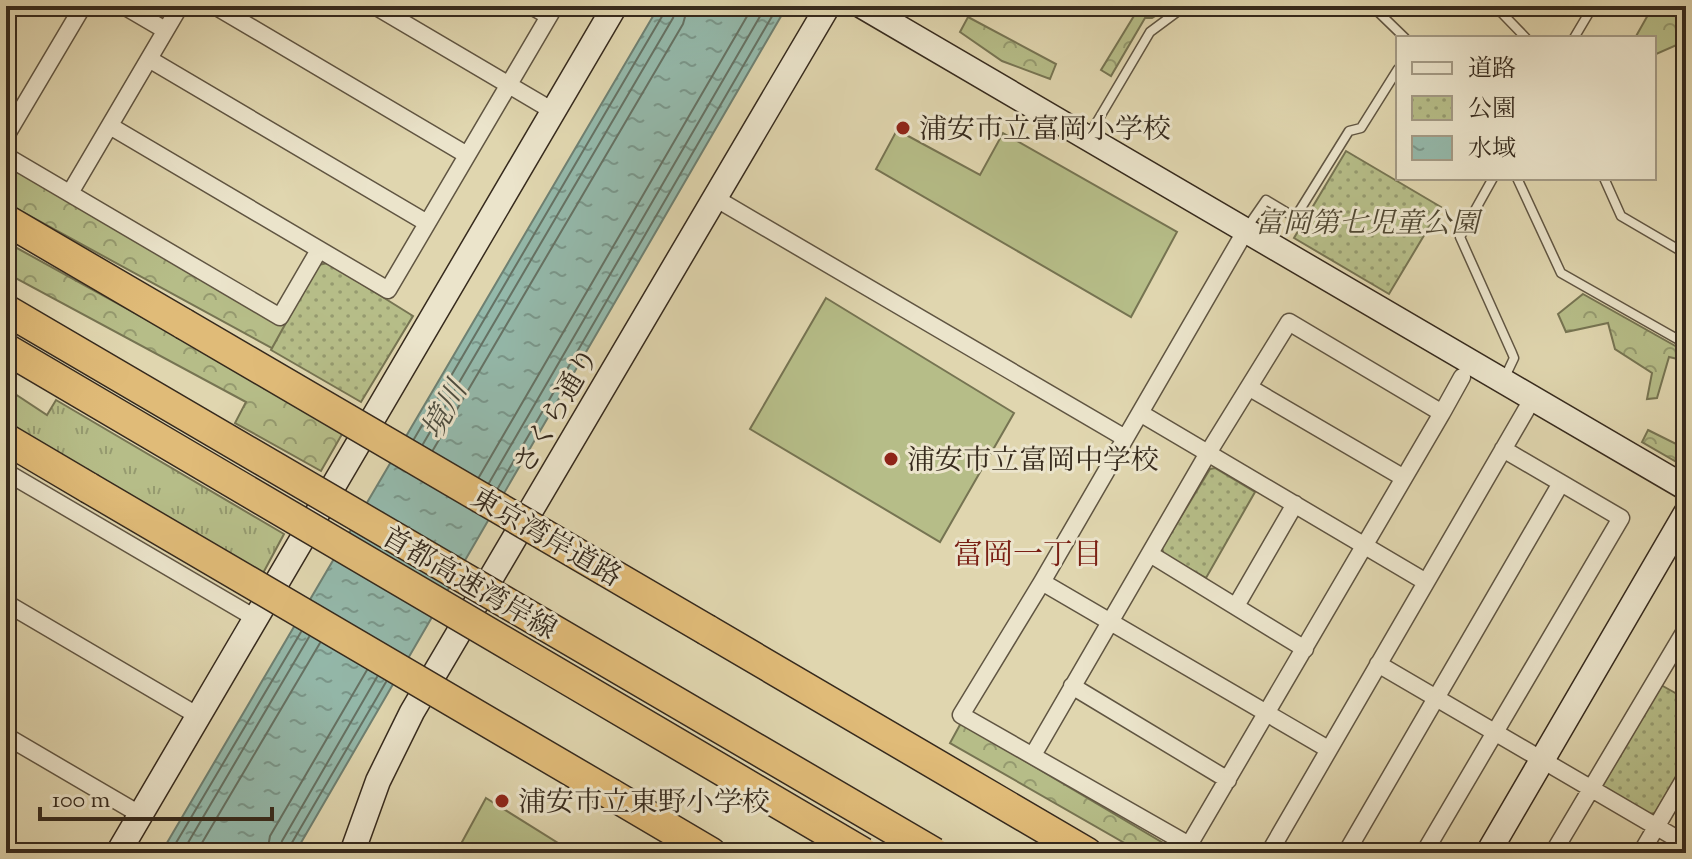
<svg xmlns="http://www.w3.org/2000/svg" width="1692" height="859" viewBox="0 0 1692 859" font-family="'Sorts Mill Goudy','Noto Serif JP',serif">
	<defs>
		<pattern id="grass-tufts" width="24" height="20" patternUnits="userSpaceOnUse" patternTransform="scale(2)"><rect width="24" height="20" fill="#b6bd88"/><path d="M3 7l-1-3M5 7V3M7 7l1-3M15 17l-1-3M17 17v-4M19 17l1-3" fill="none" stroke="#959a6f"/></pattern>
		<pattern id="forest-crowns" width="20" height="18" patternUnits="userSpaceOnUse" patternTransform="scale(2)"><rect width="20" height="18" fill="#b6bd88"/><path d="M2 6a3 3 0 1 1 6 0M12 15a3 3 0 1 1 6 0" fill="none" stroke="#959a6f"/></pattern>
		<pattern id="park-dots" width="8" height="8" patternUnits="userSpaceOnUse" patternTransform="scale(2)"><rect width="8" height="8" fill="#b6bd88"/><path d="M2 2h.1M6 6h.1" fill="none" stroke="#959a6f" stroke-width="1.8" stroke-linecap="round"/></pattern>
		<pattern id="water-ripples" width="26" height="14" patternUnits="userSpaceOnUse" patternTransform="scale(2)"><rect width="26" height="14" fill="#94b9ab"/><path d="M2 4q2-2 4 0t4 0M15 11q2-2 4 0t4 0" fill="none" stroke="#7a978b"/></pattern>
	</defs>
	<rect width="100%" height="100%" fill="#e0d6af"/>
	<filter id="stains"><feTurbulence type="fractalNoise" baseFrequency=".0025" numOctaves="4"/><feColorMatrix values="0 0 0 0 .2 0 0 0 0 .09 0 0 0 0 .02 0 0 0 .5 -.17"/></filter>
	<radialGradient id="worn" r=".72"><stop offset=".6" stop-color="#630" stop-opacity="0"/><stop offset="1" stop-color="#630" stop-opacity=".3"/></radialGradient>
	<path fill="url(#grass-tufts)" stroke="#767452" stroke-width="2" d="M6,388L47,415L56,400L284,534L262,575L6,428Z"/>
	<path fill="url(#forest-crowns)" stroke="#767452" stroke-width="2" d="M1140,6H1171L1152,18H1145L1111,76L1101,70Z
		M1653,6H1672L1686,20V43H1681L1654,55V38H1635Z
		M968,17L1056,64L1050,79L1002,61L960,32Z
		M6,157L331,342L358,395L6,203Z
		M6,242L345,429L321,471L235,423L246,402L6,273Z
		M1583,294L1686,352V361L1669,357L1657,398L1647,399L1652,373L1615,349L1608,323L1566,332L1558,314Z
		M1648,430L1678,445L1686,442V464H1680L1642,442Z
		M961,723L1180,853H1142L950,743Z"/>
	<path fill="url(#park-dots)" stroke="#767452" stroke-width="2" d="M1346,151L1441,207L1389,294L1294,238Z
		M328,263L413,316L361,402L271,350L318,265Z
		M1215,468L1255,492L1206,578L1164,555L1162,548L1210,469Z
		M1661,685L1686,699V761L1655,813L1649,814L1604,789L1603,782Z"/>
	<path fill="#b6bd88" stroke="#767452" stroke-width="2" d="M897,130L980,175L1003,133L1177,232L1131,317L876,169Z
		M826,298L1014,413L940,542L750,429Z
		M486,798L574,853H456Z"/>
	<path fill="url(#water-ripples)" stroke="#6e8072" stroke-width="2" d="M659,6H787L295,853H161Z"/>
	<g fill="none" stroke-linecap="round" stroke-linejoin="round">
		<path stroke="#657264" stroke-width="2" d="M414,439L664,13L666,6
			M423,444L673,18L676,6
			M433,450L683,24L688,6
			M479,477L753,6
			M489,483L766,6
			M498,488L778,6
			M170,853L301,632
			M182,853L309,637
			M196,853L320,643
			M267,853L270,836L367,670
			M279,853L282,841L377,677
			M289,853L290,846L386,682"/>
		<defs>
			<path id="lane" d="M1372,6L1405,38
				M1495,6L1526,38
				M1574,38L1593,6
				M1088,137L1150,32L1185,6
				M1493,178L1460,237L1512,353L1514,358L1505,377
				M1517,178L1561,273L1686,344
				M1604,178L1621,216L1686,254
				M1248,226L1266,200L1291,215L1298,213L1349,131L1361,128L1398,69"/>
			<path id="street" d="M124,6L165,30
				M215,6L467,155
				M375,6L553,111
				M531,6L549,16
				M149,59L427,223
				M110,126L388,290L555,6
				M6,136L83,6
				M6,156L280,317L319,250
				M70,193L180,6
				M715,198L1125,438
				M1250,388L1404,478
				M1140,413L1426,582
				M1442,413L1462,377
				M6,472L257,619
				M1150,554L1305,649
				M1042,582L1328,749
				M6,603L200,717
				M1236,606L1295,504
				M1378,664L1686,844
				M1072,686L1228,780
				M6,736L141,815
				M1033,755L1208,453L1289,322L1442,413L1189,845L961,715L1042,582L1246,230
				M1269,853L1533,398
				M1346,853L1561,483
				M1424,853L1621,518L1503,449
				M1553,853L1686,629
				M1641,853L1686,776"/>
			<path id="secondary" d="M862,6L1686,488
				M118,853L615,6
				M352,853L378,781L412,712L828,6
				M1488,853L1686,513"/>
			<path id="highway" d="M6,220L184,324
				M6,439L89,488
				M707,630L1087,853
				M611,794L711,853"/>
		</defs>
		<use href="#lane" stroke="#605542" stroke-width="11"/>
		<use href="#street" stroke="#605542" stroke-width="19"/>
		<use href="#secondary" stroke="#362a1d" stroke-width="27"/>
		<use href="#highway" stroke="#362a1d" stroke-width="33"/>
		<use href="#lane" stroke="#ebe4cb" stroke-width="8"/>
		<use href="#street" stroke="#ebe4cb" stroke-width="16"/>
		<use href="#secondary" stroke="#ebe4cb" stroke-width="24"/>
		<use href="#highway" stroke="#e0bb78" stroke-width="30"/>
		<defs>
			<path id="highway-bridge" d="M6,310L934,853
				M184,324L707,630
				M6,349L863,853
				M89,488L611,794"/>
		</defs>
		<use href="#highway-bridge" stroke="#362a1d" stroke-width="33" stroke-linecap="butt"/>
		<use href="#highway-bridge" stroke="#e0bb78" stroke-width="30"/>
	</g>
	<g fill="#8f2418" stroke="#ebe4cb" stroke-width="3">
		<circle cx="903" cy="128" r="8"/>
		<circle cx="891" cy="459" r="8"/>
		<circle cx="502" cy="801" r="8"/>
	</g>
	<g text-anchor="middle" stroke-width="6" stroke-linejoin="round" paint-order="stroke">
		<g font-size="28" fill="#362a1d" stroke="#ebe4cb" text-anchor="start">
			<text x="919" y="138">浦安市立富岡小学校</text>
			<text x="907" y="469">浦安市立富岡中学校</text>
			<text x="518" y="811">浦安市立東野小学校</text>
		</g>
		<g font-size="28" font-style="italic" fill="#504732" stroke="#ebe4cb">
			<text x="1367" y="232">富岡第七児童公園</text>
		</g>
		<g font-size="28" fill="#362a1d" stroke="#ebe4cb">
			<text transform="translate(555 410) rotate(-60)" y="10">さくら通り</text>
			<text transform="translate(547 536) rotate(30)" y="10">東京湾岸道路</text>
			<text transform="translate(470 582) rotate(30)" y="10">首都高速湾岸線</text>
		</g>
		<g font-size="30" font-style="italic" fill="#4e4e40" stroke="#ebe4cb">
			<text transform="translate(444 410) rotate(-61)" y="10">境川</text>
		</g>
		<g font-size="30" fill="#7a1f14" stroke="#ebe4cb">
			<text x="1028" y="564">富岡一丁目</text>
		</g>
	</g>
	<rect width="1692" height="859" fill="none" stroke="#e0d6af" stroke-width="32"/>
	<rect x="8" y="8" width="1676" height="843" fill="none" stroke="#362a1d" stroke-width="4"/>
	<rect x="16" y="16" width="1660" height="827" fill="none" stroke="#362a1d" stroke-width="2"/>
	<rect x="1396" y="36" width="260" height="144" fill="#ebe4cb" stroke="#a39a85" stroke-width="2"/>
	<rect x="1412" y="62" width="40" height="12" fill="#ebe4cb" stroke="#a39a85" stroke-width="2"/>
	<text x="1468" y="76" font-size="24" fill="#362a1d">道路</text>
	<rect x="1412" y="96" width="40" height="24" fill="url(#park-dots)" stroke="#a39a85" stroke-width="2"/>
	<text x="1468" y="116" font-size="24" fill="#362a1d">公園</text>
	<rect x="1412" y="136" width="40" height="24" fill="url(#water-ripples)" stroke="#a39a85" stroke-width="2"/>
	<text x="1468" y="156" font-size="24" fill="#362a1d">水域</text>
	<path d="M40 807v12h232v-12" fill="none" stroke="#362a1d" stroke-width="4"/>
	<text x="52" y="807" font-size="24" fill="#362a1d" stroke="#ebe4cb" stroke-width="6" paint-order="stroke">100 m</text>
	<rect width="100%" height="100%" filter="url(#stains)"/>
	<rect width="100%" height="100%" fill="url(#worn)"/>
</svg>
